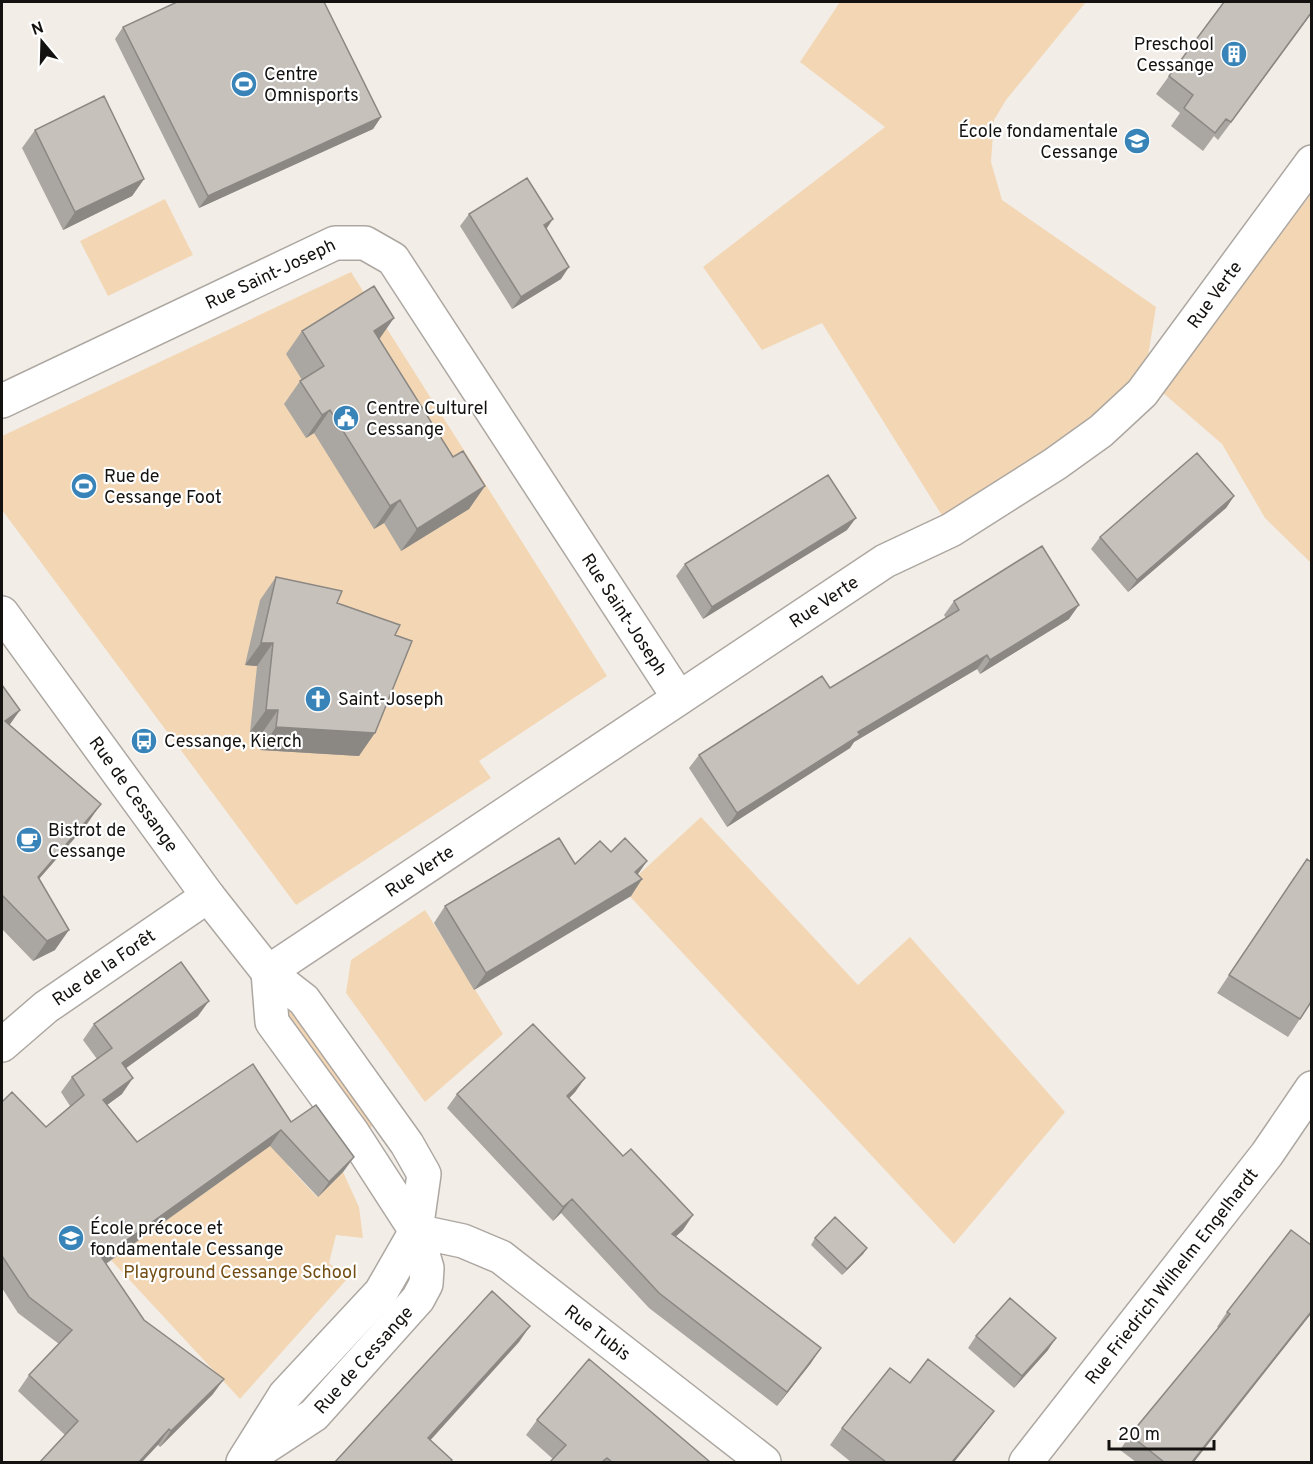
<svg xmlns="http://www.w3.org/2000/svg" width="1313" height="1464" viewBox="0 0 1313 1464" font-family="Overpass,sans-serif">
	<rect width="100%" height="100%" fill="#f2ede7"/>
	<path fill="#f3d7b5" d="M840,2H1086L1006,100L994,120L991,162L1002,200L1156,307L1142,393L951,530L822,323L762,350L703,267L885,127L800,62Z
		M1311,194V563L1265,518L1222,444L1162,392Z
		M165,199L193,255L108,296L80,241Z
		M351,272L607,676L479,761L491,778L296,905L2,510V436Z
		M701,817L858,985L910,937L1065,1112L954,1244L623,889Z
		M425,910L503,1034L425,1102L346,993L351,960Z
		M289,1009L295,1010L378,1122L364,1132L286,1022V1010Z
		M280,1138L289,1167L317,1197L343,1172L359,1207L363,1238L336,1235L329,1263L347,1279L240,1399L111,1260Z"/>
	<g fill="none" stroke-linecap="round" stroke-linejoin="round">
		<defs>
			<g id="street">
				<path id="s1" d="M2,401L335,243H365L393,259L679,698"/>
				<path id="s2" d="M2,1045L46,1007L208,896"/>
				<path id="s3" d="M416,1231L463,1241L501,1257L764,1462"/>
				<path id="s4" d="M1026,1462L1267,1154L1312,1088"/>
			</g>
			<g id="secondary">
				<path id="s5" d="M2,613L208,896L268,972L304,1000L407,1144L424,1174L416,1231L381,1292L285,1395L243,1462"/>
				<path id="s6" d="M268,972L885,561L951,530L1055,464L1101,431L1142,393L1312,162"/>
				<path id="s7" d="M253,1455L314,1415L418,1299L426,1284L427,1268L416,1231L352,1132L272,1022L268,972"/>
			</g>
		</defs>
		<use href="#street" stroke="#ada7a1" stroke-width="36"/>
		<use href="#secondary" stroke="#ada7a1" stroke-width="36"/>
		<use href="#street" stroke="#fff" stroke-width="33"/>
		<use href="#secondary" stroke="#fff" stroke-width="33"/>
	</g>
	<path fill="#aaa6a1" d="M1311,14L1218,140L1214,136L1203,151L1171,126L1180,113L1156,94L1169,76Z
		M123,27L381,117L373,129L199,208L115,39Z
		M35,130L144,179L132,196L63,230L22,148Z
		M469,214L546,229L561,279L512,309L460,226Z
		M302,331L379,340L453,457L485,486L469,509L401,551L384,523L374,529L314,433L306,438L284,404L300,381L302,380L286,354Z
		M1234,496L1226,508L1128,592L1091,549L1100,537Z
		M847,530L703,619L676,576L685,564Z
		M276,577L337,603L395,635L359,756L260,750L262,733L250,732L257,666L245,665L260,600Z
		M954,601L1069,619L980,674L977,669L854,742L850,748L727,827L689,768L699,755L830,688L946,618L944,615Z
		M2,685L20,710L9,725L87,824L39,879L55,950L33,961L2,929Z
		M611,852L647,861L638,874L642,879L631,896L474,990L434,923L445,906Z
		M1294,877L1311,1002L1288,1037L1217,993Z
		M198,1016L126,1068L122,1094L107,1105L137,1142L291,1122L354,1157L343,1172L318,1197L270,1146L106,1264L144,1320L213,1394L160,1447L158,1445L65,1435L18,1391L29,1375L59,1344L18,1313L2,1288V1102L46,1127L70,1106L61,1092L72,1077L97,1059L83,1040L94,1024Z
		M585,1078L575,1092L569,1098L683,1230L676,1236L811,1363L777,1406L649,1308L561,1213L553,1221L447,1108L457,1094Z
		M815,1238L867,1248L863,1254L842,1275L811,1245Z
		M1311,1245L1194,1462H1136L1120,1450L1130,1435L1219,1328L1217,1327L1227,1312Z
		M976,1336L1048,1350L1014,1388L968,1348Z
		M910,1383L994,1411L981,1428L954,1462H851L830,1445L842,1428Z
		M537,1420L710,1462H550L553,1459L526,1435Z"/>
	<path fill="#8b8783" d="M1311,13V14L1218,140L1231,122Z
		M381,117L373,129L199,208L208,196Z
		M144,179L132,196L63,230L75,212Z
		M553,219L545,231L544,225Z
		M569,267L561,279L512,309L521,297Z
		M394,318L378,341L374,331Z
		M330,410L314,433L306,438L322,415Z
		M485,486L469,509L401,551L417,529Z
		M1234,496L1226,508L1128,592L1137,580Z
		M400,500L384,523L374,529L390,506Z
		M856,518L847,530L703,619L712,607Z
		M1079,605L1069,619L980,674L990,660Z
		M261,643H273L257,666L245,665Z
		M987,655L977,669L854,742L850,748L727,827L737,813L858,732Z
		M20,710L6,730L5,721Z
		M266,710H278L262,733L250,732Z
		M276,727L375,733L359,756L260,750Z
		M101,804L87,824L23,897L38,877Z
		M647,861L635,878V872Z
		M642,879L631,896L474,990L486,973Z
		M69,930L55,950L33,961L47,941Z
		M209,1001L198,1016L111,1079L122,1063Z
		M133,1078L122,1094L92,1116L103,1100Z
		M585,1078L575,1092L557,1111L567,1096Z
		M281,1130L270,1146L91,1274L102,1258Z
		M354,1157L343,1172L318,1197L329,1182Z
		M572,1199L561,1213L553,1221L563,1207Z
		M693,1215L683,1230L662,1249L672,1234Z
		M867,1248L863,1254L842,1275L847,1269Z
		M1311,1312V1314L1194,1462H1192Z
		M530,1326L519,1342L418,1454L428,1438Z
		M1056,1338L1048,1350L1014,1388L1022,1376Z
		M821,1348L811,1363L777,1406L787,1392Z
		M224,1379L213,1394L160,1447L171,1431Z
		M994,1411L981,1428L954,1462H952Z
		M169,1429L158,1445L142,1462H139Z"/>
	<path fill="#c6c1bb" stroke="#8b8783" stroke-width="1.5" d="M177,2H324L381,117L208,196L123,27Z
		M1224,2H1311V13L1231,122L1226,119L1215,133L1184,108L1193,95L1169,76Z
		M104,96L144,179L75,212L35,130Z
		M527,178L553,219L544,225L569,267L521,297L469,214Z
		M374,286L394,318L374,331L453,457L463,451L485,486L417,529L400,500L390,506L330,410L322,415L300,381L324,366L302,331Z
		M1197,453L1234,496L1137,580L1100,537Z
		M828,475L856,518L712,607L685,564Z
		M1042,546L1079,605L990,660L987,655L858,732L860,735L737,813L699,755L822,676L830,688L959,610L954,601Z
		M276,577L342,591L337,603L400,625L395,635L412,641L375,733L276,727L278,710H266L273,643H261Z
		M2,685L20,710L5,721L101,804L38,877L69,930L47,941L2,895Z
		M559,838L575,864L600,841L611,852L625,838L647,861L635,872L642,879L486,973L445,906Z
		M1307,859L1311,862V1002L1300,1019L1229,975Z
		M181,962L209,1001L122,1063L133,1078L103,1100L137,1142L253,1064L291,1122L316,1105L354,1157L329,1182L281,1130L102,1258L144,1320L224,1379L171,1431L169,1429L139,1462H40L78,1421L29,1375L72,1330L29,1297L2,1256V1102L12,1092L46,1127L84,1095L72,1077L112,1048L94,1024Z
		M533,1024L585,1078L567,1096L623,1156L631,1149L693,1215L672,1234L821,1348L787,1392L659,1293L572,1199L563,1207L457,1094Z
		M835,1217L867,1248L847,1269L815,1238Z
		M1291,1230L1311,1245V1312L1192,1462H1164L1130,1435L1230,1314L1227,1312Z
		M492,1291L530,1326L428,1438L452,1460L450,1462H335Z
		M1010,1298L1056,1338L1022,1376L976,1336Z
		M589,1359L710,1462H612L607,1458L602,1462H550L566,1445L537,1420Z
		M928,1359L994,1411L952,1462H886L842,1428L890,1368L910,1383Z"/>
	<defs>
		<symbol id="building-disc" viewBox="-11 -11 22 22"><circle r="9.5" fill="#3883b7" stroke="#fff"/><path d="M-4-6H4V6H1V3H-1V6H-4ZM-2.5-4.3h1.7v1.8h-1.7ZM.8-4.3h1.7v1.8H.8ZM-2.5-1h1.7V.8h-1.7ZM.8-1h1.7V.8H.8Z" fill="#fff"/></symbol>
		<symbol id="stadium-disc" viewBox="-11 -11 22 22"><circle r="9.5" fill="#3883b7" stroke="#fff"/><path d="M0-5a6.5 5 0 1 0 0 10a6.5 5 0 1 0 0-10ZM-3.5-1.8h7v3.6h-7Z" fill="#fff"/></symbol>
		<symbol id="school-disc" viewBox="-11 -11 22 22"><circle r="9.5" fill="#3883b7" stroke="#fff"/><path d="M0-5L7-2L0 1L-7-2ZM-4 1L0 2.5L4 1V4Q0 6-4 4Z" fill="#fff"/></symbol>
		<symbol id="civic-disc" viewBox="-11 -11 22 22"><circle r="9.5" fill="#3883b7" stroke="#fff"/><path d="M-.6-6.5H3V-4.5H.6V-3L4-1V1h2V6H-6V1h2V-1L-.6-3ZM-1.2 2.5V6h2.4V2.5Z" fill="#fff"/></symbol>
		<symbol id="church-disc" viewBox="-11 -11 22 22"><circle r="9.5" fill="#3883b7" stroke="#fff"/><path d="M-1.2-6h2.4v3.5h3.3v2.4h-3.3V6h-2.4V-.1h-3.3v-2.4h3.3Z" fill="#fff"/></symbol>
		<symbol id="bus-disc" viewBox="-11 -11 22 22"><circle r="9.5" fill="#3883b7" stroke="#fff"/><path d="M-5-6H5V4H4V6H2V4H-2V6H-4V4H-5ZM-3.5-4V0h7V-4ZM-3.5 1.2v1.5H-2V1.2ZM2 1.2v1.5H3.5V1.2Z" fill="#fff"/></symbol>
		<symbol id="cafe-disc" viewBox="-11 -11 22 22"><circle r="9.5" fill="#3883b7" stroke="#fff"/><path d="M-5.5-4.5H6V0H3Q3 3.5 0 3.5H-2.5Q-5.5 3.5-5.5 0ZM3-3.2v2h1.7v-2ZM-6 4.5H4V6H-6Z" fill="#fff"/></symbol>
	</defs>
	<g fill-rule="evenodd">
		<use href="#building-disc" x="1219" y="39" width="30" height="30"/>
		<use href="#stadium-disc" x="229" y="69" width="30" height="30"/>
		<use href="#school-disc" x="1122" y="126" width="30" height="30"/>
		<use href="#civic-disc" x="331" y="403" width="30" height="30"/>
		<use href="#stadium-disc" x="69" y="471" width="30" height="30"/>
		<use href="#church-disc" x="303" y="684" width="30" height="30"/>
		<use href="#bus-disc" x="129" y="726" width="30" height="30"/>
		<use href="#cafe-disc" x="14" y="825" width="30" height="30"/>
		<use href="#school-disc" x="56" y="1223" width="30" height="30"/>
	</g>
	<g text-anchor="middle" stroke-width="4.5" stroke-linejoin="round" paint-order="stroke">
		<g font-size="18" fill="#141210" stroke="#fff" text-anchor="start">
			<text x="1214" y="50" text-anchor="end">Preschool<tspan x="1214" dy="21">Cessange</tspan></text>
			<text x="264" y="80">Centre<tspan x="264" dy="21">Omnisports</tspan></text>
			<text x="1118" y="137" text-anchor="end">École fondamentale<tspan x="1118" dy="21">Cessange</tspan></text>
			<text x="366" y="414">Centre Culturel<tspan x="366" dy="21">Cessange</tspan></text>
			<text x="104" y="482">Rue de<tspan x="104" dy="21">Cessange Foot</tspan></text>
			<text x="338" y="705">Saint-Joseph</text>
			<text x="164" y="747">Cessange, Kierch</text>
			<text x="48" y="836">Bistrot de<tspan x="48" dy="21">Cessange</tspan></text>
			<text x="90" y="1234">École précoce et<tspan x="90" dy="21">fondamentale Cessange</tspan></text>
		</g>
		<g font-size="18" fill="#141210" stroke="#fff">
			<text dy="6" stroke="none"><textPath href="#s1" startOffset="297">Rue Saint-Joseph</textPath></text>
			<text dy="6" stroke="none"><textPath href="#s6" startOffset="1172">Rue Verte</textPath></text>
			<text dy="6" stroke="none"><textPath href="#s6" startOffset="668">Rue Verte</textPath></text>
			<text dy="6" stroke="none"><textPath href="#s1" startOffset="855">Rue Saint-Joseph</textPath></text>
			<text dy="6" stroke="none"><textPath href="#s5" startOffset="224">Rue de Cessange</textPath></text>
			<text dy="6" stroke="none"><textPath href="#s6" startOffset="182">Rue Verte</textPath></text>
			<text dy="6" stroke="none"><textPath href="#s2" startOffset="128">Rue de la Forêt</textPath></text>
			<text dy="6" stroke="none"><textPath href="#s4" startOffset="236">Rue Friedrich Wilhelm Engelhardt</textPath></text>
			<text dy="6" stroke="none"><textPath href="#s3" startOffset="212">Rue Tubis</textPath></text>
			<text dy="6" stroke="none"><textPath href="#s7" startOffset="147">Rue de Cessange</textPath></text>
		</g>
		<g font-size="18" fill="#734d13" stroke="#fff">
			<text x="240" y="1278">Playground Cessange School</text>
		</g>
	</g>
	<rect width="1313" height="1464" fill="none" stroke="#141210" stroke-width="6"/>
	<g transform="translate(42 42) rotate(341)" stroke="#ffffff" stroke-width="4.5" paint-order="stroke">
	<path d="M0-4.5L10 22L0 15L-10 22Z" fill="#141210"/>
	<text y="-9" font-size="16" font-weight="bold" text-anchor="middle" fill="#141210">N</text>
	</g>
	<path d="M1109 1440v9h105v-9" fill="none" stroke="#141210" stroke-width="3"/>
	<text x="1118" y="1440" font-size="18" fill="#141210" stroke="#ffffff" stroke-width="4.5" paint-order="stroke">20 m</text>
</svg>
